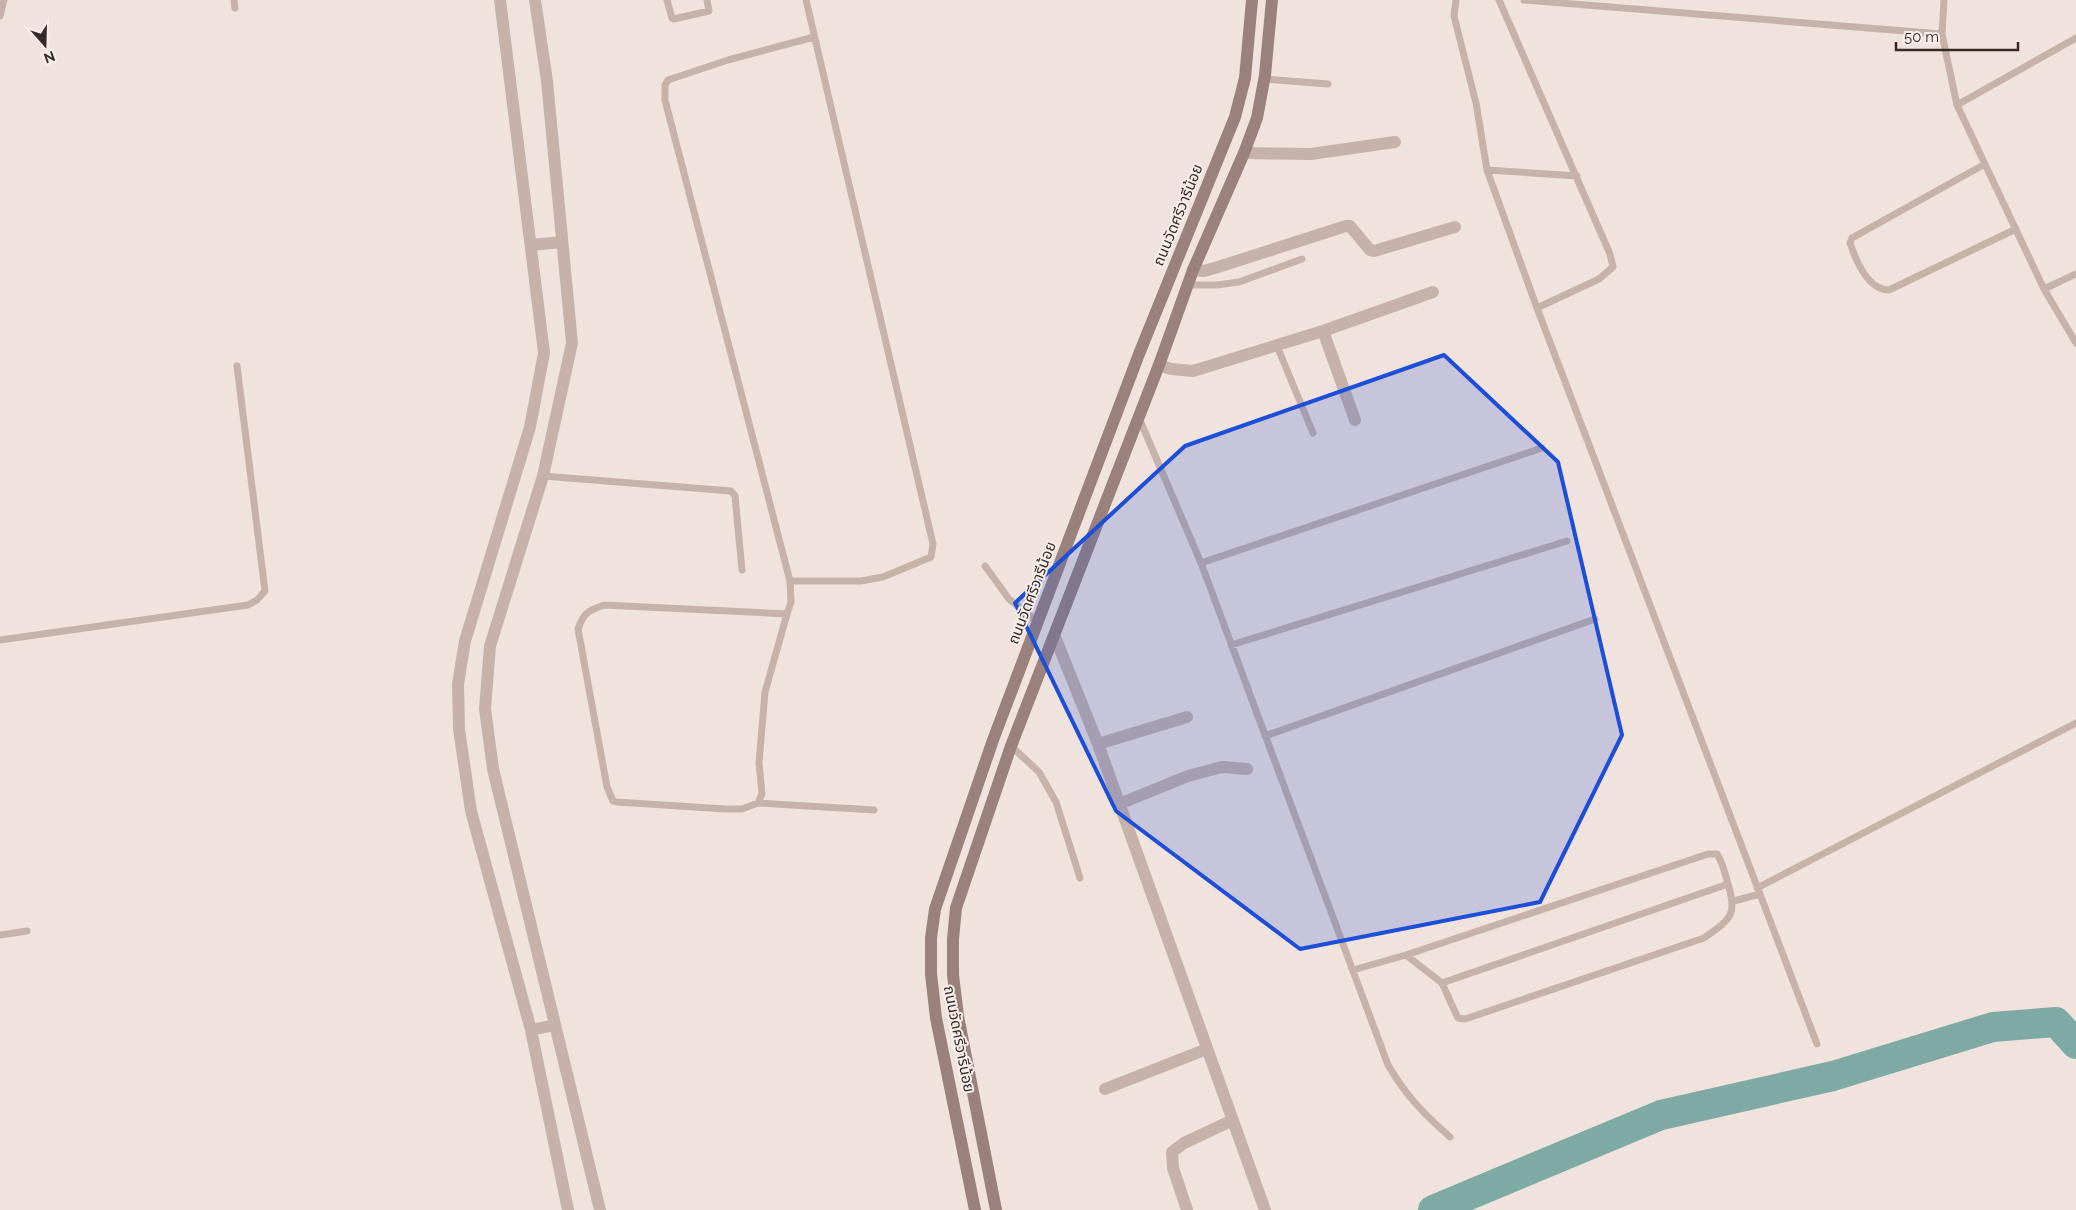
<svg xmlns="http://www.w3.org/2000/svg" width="2076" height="1210" viewBox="0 0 2076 1210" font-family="Raleway,'Noto Sans Thai',sans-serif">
	<rect width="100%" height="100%" fill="#f0e3dd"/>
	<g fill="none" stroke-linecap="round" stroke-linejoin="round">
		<path stroke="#7faaa4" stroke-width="30" d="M1433,1210L1661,1115L1833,1076L1993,1027L2056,1022L2076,1044"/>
		<path stroke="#c7b2aa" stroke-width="7" d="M234,0L235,8
			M667,0L672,18L674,19L709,11L707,0
			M1456,0L1454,16L1476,103L1487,170L1537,308L1817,1044
			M1499,0L1610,254L1613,267L1599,279L1537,308
			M1524,0L1942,34
			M1944,0L1942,34L1957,105L2044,289L2076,343
			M0,16L4,0
			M1264,79L1328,84
			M1957,105L2076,38
			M1985,164L1852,238L1850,243C1856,261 1868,290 1889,290L2016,229
			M1487,170L1577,176
			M1188,285H1217L1239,282L1302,259
			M2044,289L2076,274
			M1277,346L1313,433
			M1139,418L1201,563L1388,1065C1406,1096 1424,1114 1450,1137
			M543,476L731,491L735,496L742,570
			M1201,563L1542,448
			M985,566L1009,599L1038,622
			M790,581H861L883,577L931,557L933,544L806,0
			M787,614L791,602L790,581L665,100V85L668,80L728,60L814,37
			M0,640L248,605L257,600L265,591L237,366
			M1231,645L1567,541
			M1265,736L1595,619
			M1011,746L1039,772L1056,802L1080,878
			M758,803L762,794L759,763L765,692L787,614L604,605C588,611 584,612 578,629L607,787L613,801L616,802L726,809H742L758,803L874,810
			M1708,854H1717C1723,863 1725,873 1728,884C1738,916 1730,919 1704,938L1465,1019L1458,1018L1456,1014L1442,983L1406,955Z
			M1757,888L2076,723
			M1734,901L1760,894
			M0,935L27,931
			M1353,970L1406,955
			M1442,983L1728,884"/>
		<path stroke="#c7b2aa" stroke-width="12" d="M500,0L544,353L530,427L465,641L458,684L459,729L471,811L531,1030L568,1210
			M535,0L547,81L572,343L543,476L490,646L485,709L493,769L600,1210
			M1244,153L1311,154L1395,142
			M531,245L562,242
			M1193,270L1204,271L1218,267L1346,226H1350L1370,250L1374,251L1455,227
			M1323,331L1355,420
			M1159,365L1171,369L1193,371L1323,331L1433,292
			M1055,637L1098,744L1265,1210
			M1098,744L1187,717
			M1119,804L1188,776L1222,767L1247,769
			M531,1030L555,1025
			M1105,1089L1207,1049
			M1187,1210L1173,1168L1172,1152L1184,1143L1233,1120"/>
		<path stroke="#9a817c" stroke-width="12" d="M975,1210L936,1018L931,974V938L935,909L993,740L1139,354L1235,117L1245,78L1252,0
			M996,1210L958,1016L953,975V939L956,908L1011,746L1159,365L1193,270L1244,153L1257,118L1265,75L1272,0"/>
	</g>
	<path fill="#1d4ed8" fill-opacity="0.2" stroke="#1d4ed8" stroke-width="4" stroke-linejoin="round" d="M1444,355L1558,462L1622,735L1540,902L1300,949L1116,811L1015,603L1185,446Z"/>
	<g text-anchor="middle" stroke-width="4" stroke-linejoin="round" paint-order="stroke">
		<g font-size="15" fill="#352a29" stroke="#f8eee9">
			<text transform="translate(1178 215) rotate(-68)" y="5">ถนนวัดศรีวารีน้อย</text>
			<text transform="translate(1032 593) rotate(-69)" y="5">ถนนวัดศรีวารีน้อย</text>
			<text transform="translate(959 1039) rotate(79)" y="5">ถนนวัดศรีวารีน้อย</text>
		</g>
	</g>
	<g transform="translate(45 45) rotate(160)" stroke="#f8eee9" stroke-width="4" paint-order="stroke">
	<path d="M0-4L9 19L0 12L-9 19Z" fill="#352a29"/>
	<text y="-8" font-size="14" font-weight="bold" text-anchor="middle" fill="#352a29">N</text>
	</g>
	<path d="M1896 42v8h122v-8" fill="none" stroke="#352a29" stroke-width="2.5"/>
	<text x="1904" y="42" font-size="15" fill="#352a29" stroke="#f8eee9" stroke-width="4" paint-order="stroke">50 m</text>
</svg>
